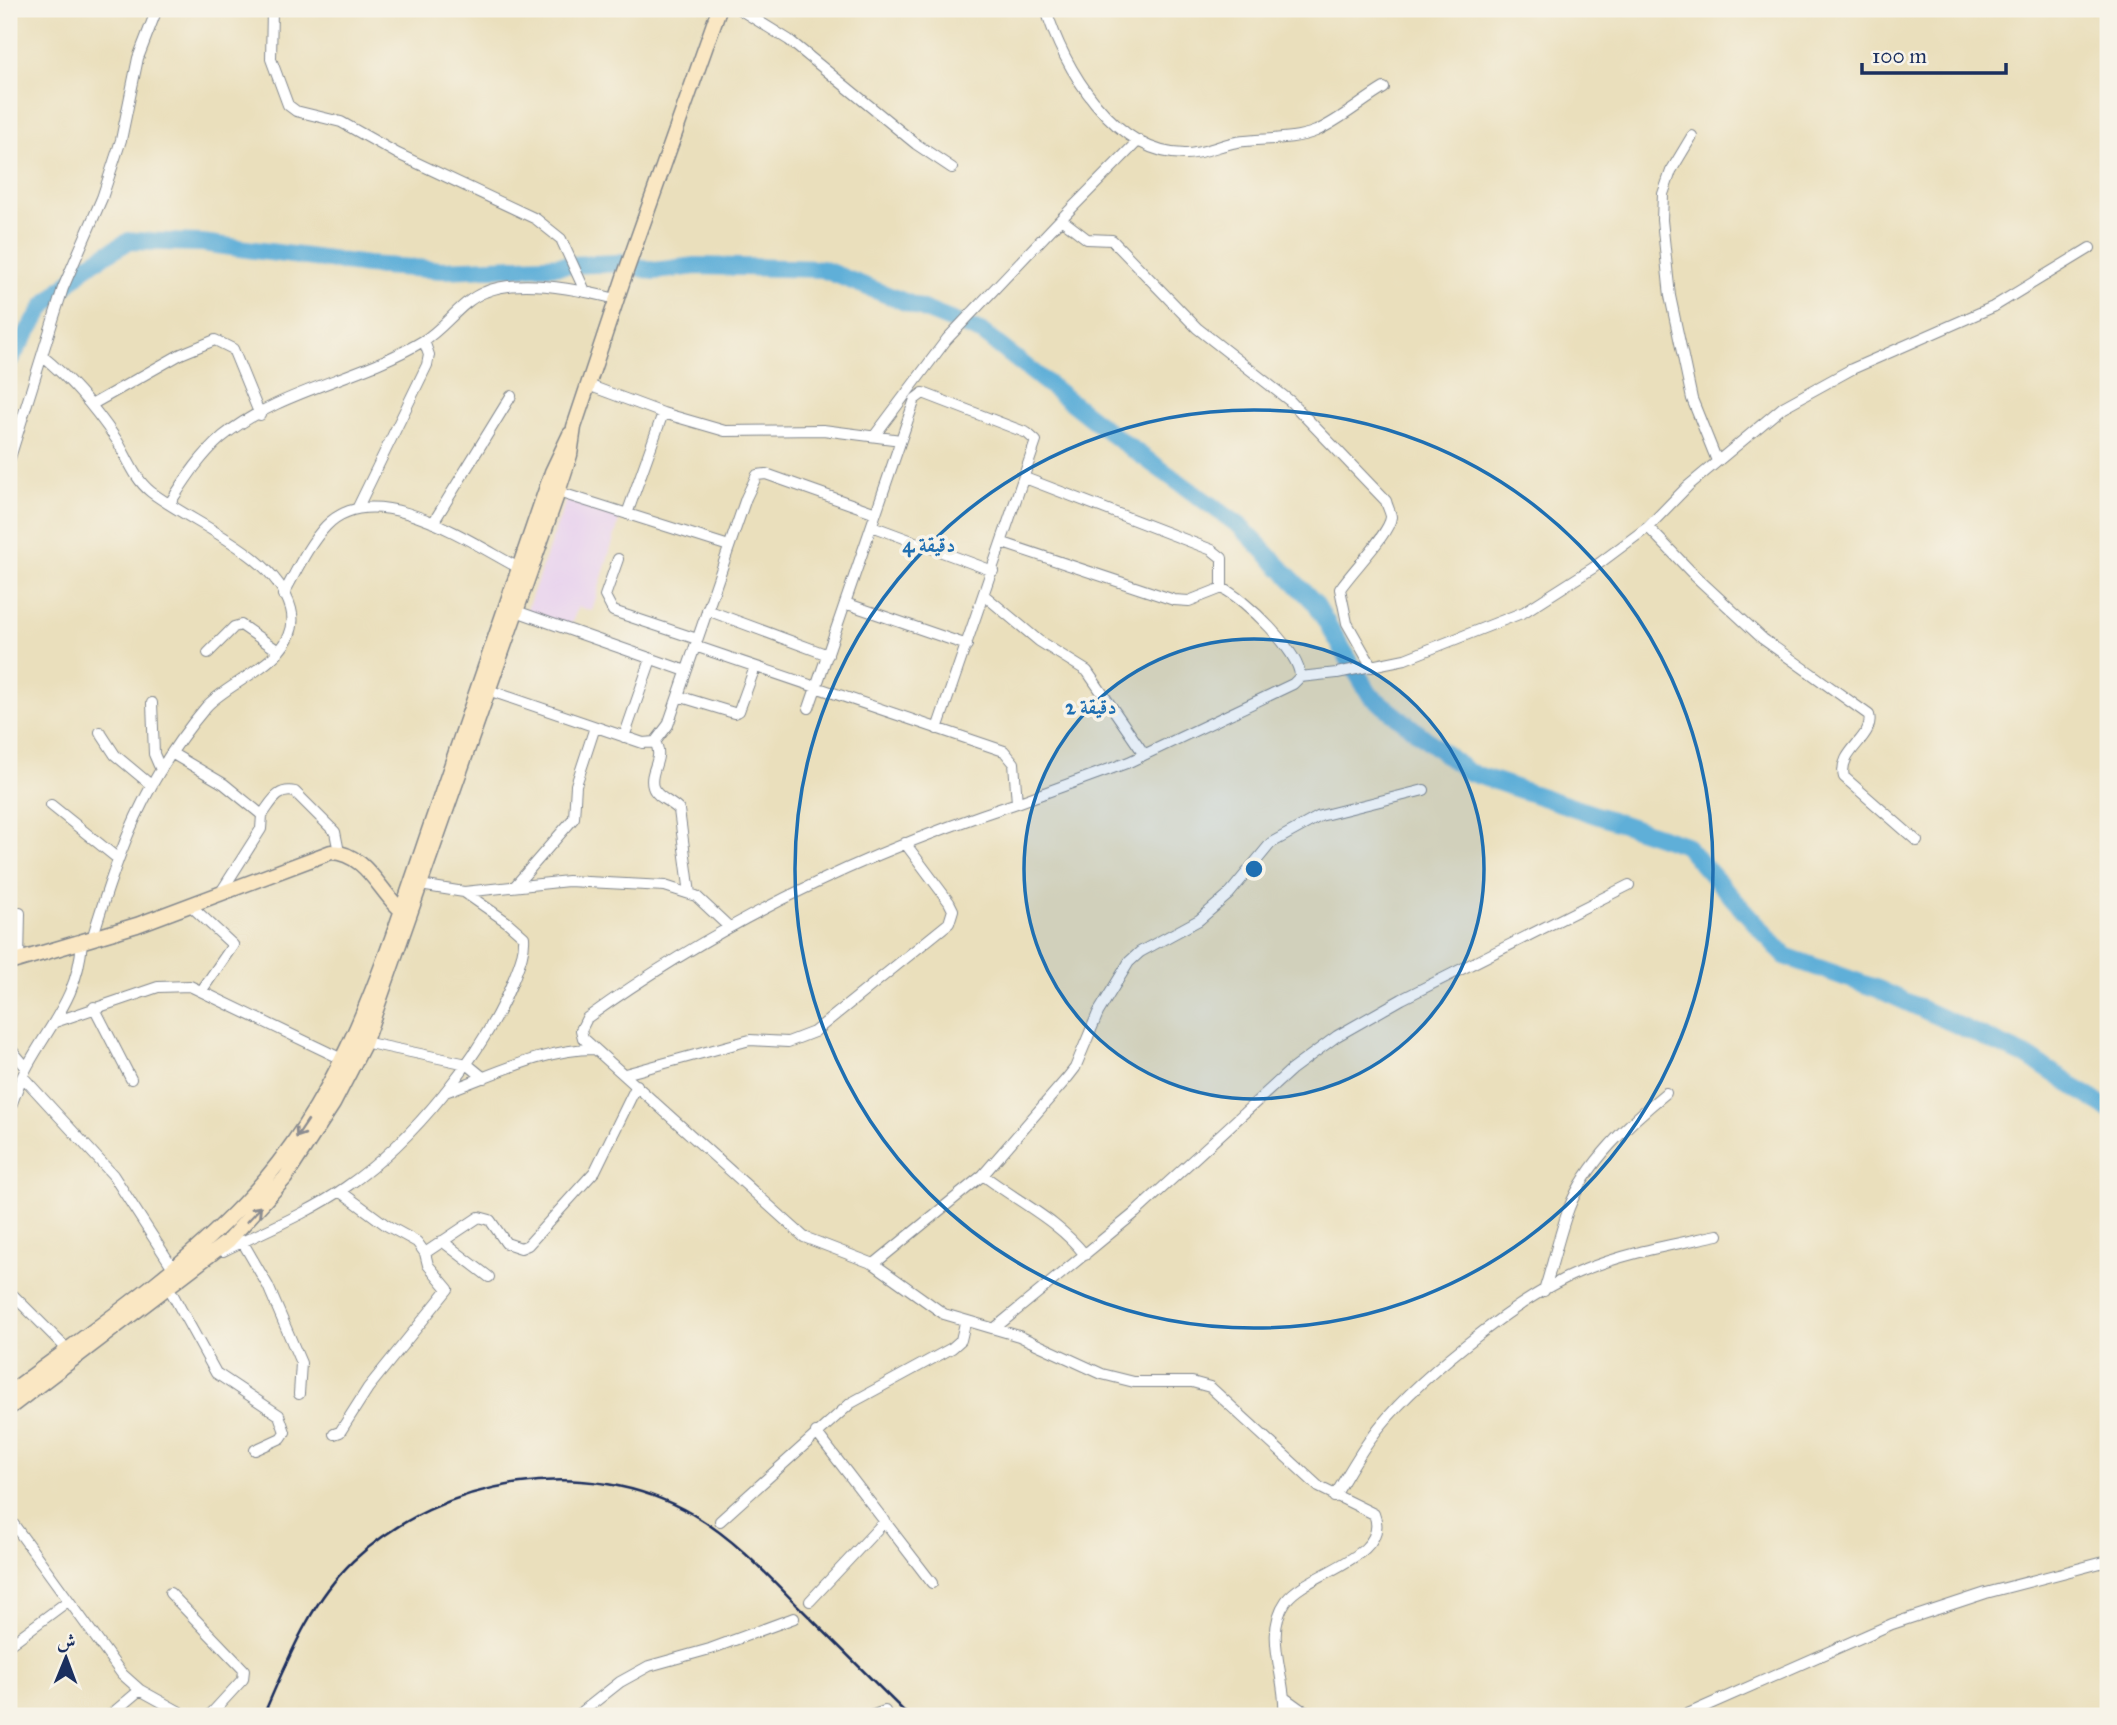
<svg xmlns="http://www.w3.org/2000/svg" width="2117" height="1725" viewBox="0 0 2117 1725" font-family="'IM FELL Great Primer',Amiri,serif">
	<rect width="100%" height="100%" fill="#f7f3e8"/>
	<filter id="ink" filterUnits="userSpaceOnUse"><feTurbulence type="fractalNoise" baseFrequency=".0143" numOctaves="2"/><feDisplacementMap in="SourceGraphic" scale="14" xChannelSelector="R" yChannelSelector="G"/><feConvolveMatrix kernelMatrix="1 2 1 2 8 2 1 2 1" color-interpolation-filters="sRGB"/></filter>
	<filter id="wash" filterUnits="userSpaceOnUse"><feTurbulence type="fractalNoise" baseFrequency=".00686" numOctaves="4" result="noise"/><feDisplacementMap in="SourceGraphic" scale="28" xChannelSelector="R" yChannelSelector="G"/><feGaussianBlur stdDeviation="1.57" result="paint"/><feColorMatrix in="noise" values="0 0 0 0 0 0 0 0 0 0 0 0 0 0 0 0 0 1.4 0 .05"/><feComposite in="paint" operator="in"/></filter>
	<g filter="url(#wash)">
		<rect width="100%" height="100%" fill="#eadfbc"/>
		<path fill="#e8d2ee" d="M566,500L621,515L592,611L578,607L570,627L526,612Z"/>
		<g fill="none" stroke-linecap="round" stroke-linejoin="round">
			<path stroke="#5eafd8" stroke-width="18" d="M9,361L45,305L88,265L129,241L202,243L367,265L443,270L620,263L654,271L696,266L822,269L983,333L1114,436L1240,526L1315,603L1370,695L1468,772L1685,845L1785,956L1878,989L2032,1059L2108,1109"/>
		</g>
	</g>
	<g filter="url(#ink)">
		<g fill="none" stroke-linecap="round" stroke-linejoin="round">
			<defs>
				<path id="street" d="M272,9L271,59L288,105L296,111L341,122L398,154L536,219L561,239L585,291
					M739,9L789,40L916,144L952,168
					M1046,9C1063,68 1115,154 1185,154C1203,154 1219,145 1237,142C1263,138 1291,141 1316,131C1339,121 1362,101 1384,88
					M1692,136L1671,171L1663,194L1662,220L1670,296L1692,399L1717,461
					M1139,140L1061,219L1087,239L1112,240L1197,328L1290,401L1386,501C1387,506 1391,513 1391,517C1390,533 1351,572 1340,589L1347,623L1372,667
					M42,356C71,379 95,408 116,439C127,456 134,479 151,492C193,524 276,554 291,609C304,658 229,680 206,707C144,780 119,849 92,939
					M588,385L663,413L725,431L823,430L901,440
					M91,405L181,354L215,340L233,349L260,415
					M875,435L947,339L1061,219
					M9,461L63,288L102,198L121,140L138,58L157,9
					M1025,478L1212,550L1222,558V588
					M558,492L729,546
					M170,503C185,480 200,456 222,437C280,390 360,379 423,341C445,328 461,301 485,292C520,277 581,290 616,299
					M358,507L427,365L429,355L424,341
					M627,514L663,413
					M433,523L511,396
					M872,526L993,571
					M1648,527L1695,576L1763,639L1869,715C1875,738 1837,751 1844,777L1917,841
					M1003,543L1174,600L1189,601L1222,588C1244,598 1301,653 1300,677
					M618,559L605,596L613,611L697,639
					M283,595C296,572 308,545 326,526C375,475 471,543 519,568
					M984,595L1039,641L1087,671L1144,754
					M845,603L967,645
					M707,610L828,655
					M516,611L686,671
					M695,646L1004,751L1014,763L1017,803C864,853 717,924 587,1018L581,1030L583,1038L804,1237L874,1264L944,1314L1019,1336L1102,1374L1134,1382H1192L1210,1387L1319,1487L1374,1514C1392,1558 1307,1572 1286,1601C1262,1635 1288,1680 1284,1716
					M208,653L234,627L241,625L277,650
					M488,690L643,743L655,742L668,725L746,498L757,475L766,474L876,513
					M678,696L734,713L739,711L755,667
					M152,703L154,754L161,770
					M809,708L915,399L923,393L1027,433L1036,441L937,729
					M100,732L115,755L151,785
					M624,737L651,659
					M655,742C665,759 648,771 653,787C656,797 672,802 679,810L690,894
					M173,754L224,784L262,815L261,829L221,892
					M1017,803L1129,762L1293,684L1300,677L1337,673L1405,659L1524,612L1593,568L1648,527L1688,486L1783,407L1852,369L1993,307L2090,248
					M51,805L117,858
					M262,815C272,802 277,788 295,792L335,832L339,852
					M420,885L464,892L568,881L665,886L696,896L728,926
					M515,886L574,818L576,785L595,727
					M190,905L233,945L202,990
					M19,960L20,913
					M94,1007L131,1079
					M55,1022L158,987L190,986L344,1060
					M359,1041L467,1064L484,1078
					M9,1047L26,1067
					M625,1074L750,1040L788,1042L814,1032L949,923L953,910L949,902L905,843
					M23,1077L113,1175L173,1268
					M445,1092C493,1075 543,1049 594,1049
					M9,1111C15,1096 20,1079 28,1065C53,1020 78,996 82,942
					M983,1175C1018,1202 1058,1220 1085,1255
					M242,1241L268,1286L301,1363L299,1394
					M442,1241L489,1277
					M223,1251C264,1231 309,1213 346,1187C412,1142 485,1053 514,978C519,965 525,951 524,937L507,922L464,892
					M425,1253L479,1217L490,1220L506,1243L521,1248L528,1245L595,1171L637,1085
					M874,1264L983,1175L1068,1077L1075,1068L1098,1013L1129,962L1140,952L1199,920L1229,894L1271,843L1320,816L1424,790
					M168,1286L216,1373L279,1415L285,1432L281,1438L255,1450
					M9,1291L70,1352
					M1544,1291C1553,1264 1559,1235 1569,1208C1587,1162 1629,1123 1666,1093
					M995,1328L1135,1213L1291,1070L1337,1036L1402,999L1629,885
					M816,1432L932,1583
					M334,1434L340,1432L368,1388L448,1289L428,1265L425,1253L417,1242L386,1225L340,1191
					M1334,1497C1346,1478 1357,1457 1371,1438C1410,1384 1517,1298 1579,1272C1624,1253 1671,1245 1718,1235
					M9,1518L122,1674L140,1690L187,1716
					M720,1521L851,1403L952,1348L961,1340L965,1323
					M170,1593L244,1670L243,1679L209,1716
					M810,1601L885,1521
					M9,1645L68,1601
					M1286,1699L1300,1709L1319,1716
					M109,1716L140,1690
					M577,1716L620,1682L649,1666L710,1649L794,1618
					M871,1716L885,1711
					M1683,1716L1892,1624L1986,1593L2108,1561"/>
				<path id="secondary" d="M9,963L137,925L331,852C370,853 383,902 408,914
					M9,1393C89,1333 176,1275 245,1202C347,1096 388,949 435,813C474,699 513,586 552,472L570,434
					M9,1408L228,1241L285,1178L333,1104L364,1044L558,492L570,455L574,427L624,277L719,9"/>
			</defs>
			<use href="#street" stroke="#82878d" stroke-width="12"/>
			<use href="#secondary" stroke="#82878d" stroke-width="17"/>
			<use href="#street" stroke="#fff" stroke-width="10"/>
			<use href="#secondary" stroke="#fae7c3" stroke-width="14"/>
			<path stroke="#1b2f5e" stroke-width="2.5" d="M263,1716C287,1662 309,1603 353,1561C441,1478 587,1453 692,1514C732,1537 764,1571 796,1604C834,1641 871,1679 909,1716"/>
		</g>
		<defs><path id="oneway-shaft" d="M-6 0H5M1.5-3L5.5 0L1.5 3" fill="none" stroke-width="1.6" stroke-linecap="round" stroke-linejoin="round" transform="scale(1.75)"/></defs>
		<g stroke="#8a8b90">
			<use href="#oneway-shaft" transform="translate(302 1129) rotate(124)"/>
			<use href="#oneway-shaft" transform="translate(254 1214) rotate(-47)"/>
		</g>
	</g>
	<circle cx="1254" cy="869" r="230" fill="#1f6fb2" fill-opacity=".12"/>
	<g fill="none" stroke="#1f6fb2" stroke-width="3.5">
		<circle cx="1254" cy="869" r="230"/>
		<circle cx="1254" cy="869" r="459"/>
	</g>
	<circle cx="1254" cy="869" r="10" fill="#1f6fb2" stroke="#f7f3e8" stroke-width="3.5"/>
	<g font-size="21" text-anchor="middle" font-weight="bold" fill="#1f6fb2" stroke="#f7f3e8" stroke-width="7" stroke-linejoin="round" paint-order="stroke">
		<text x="929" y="552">4 دقيقة</text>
		<text x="1091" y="714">2 دقيقة</text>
	</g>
	<rect width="2117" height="1725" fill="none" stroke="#f7f3e8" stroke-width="35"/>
	<g transform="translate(66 1658) rotate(1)" stroke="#f7f3e8" stroke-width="5" paint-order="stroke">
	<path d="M0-5L12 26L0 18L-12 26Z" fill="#1b2f5e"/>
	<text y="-10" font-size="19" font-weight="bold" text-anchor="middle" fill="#1b2f5e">ش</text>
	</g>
	<path d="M1862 63v10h144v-10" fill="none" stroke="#1b2f5e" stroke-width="3.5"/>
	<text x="1872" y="63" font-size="21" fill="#1b2f5e" stroke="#f7f3e8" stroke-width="5" paint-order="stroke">100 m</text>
</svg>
